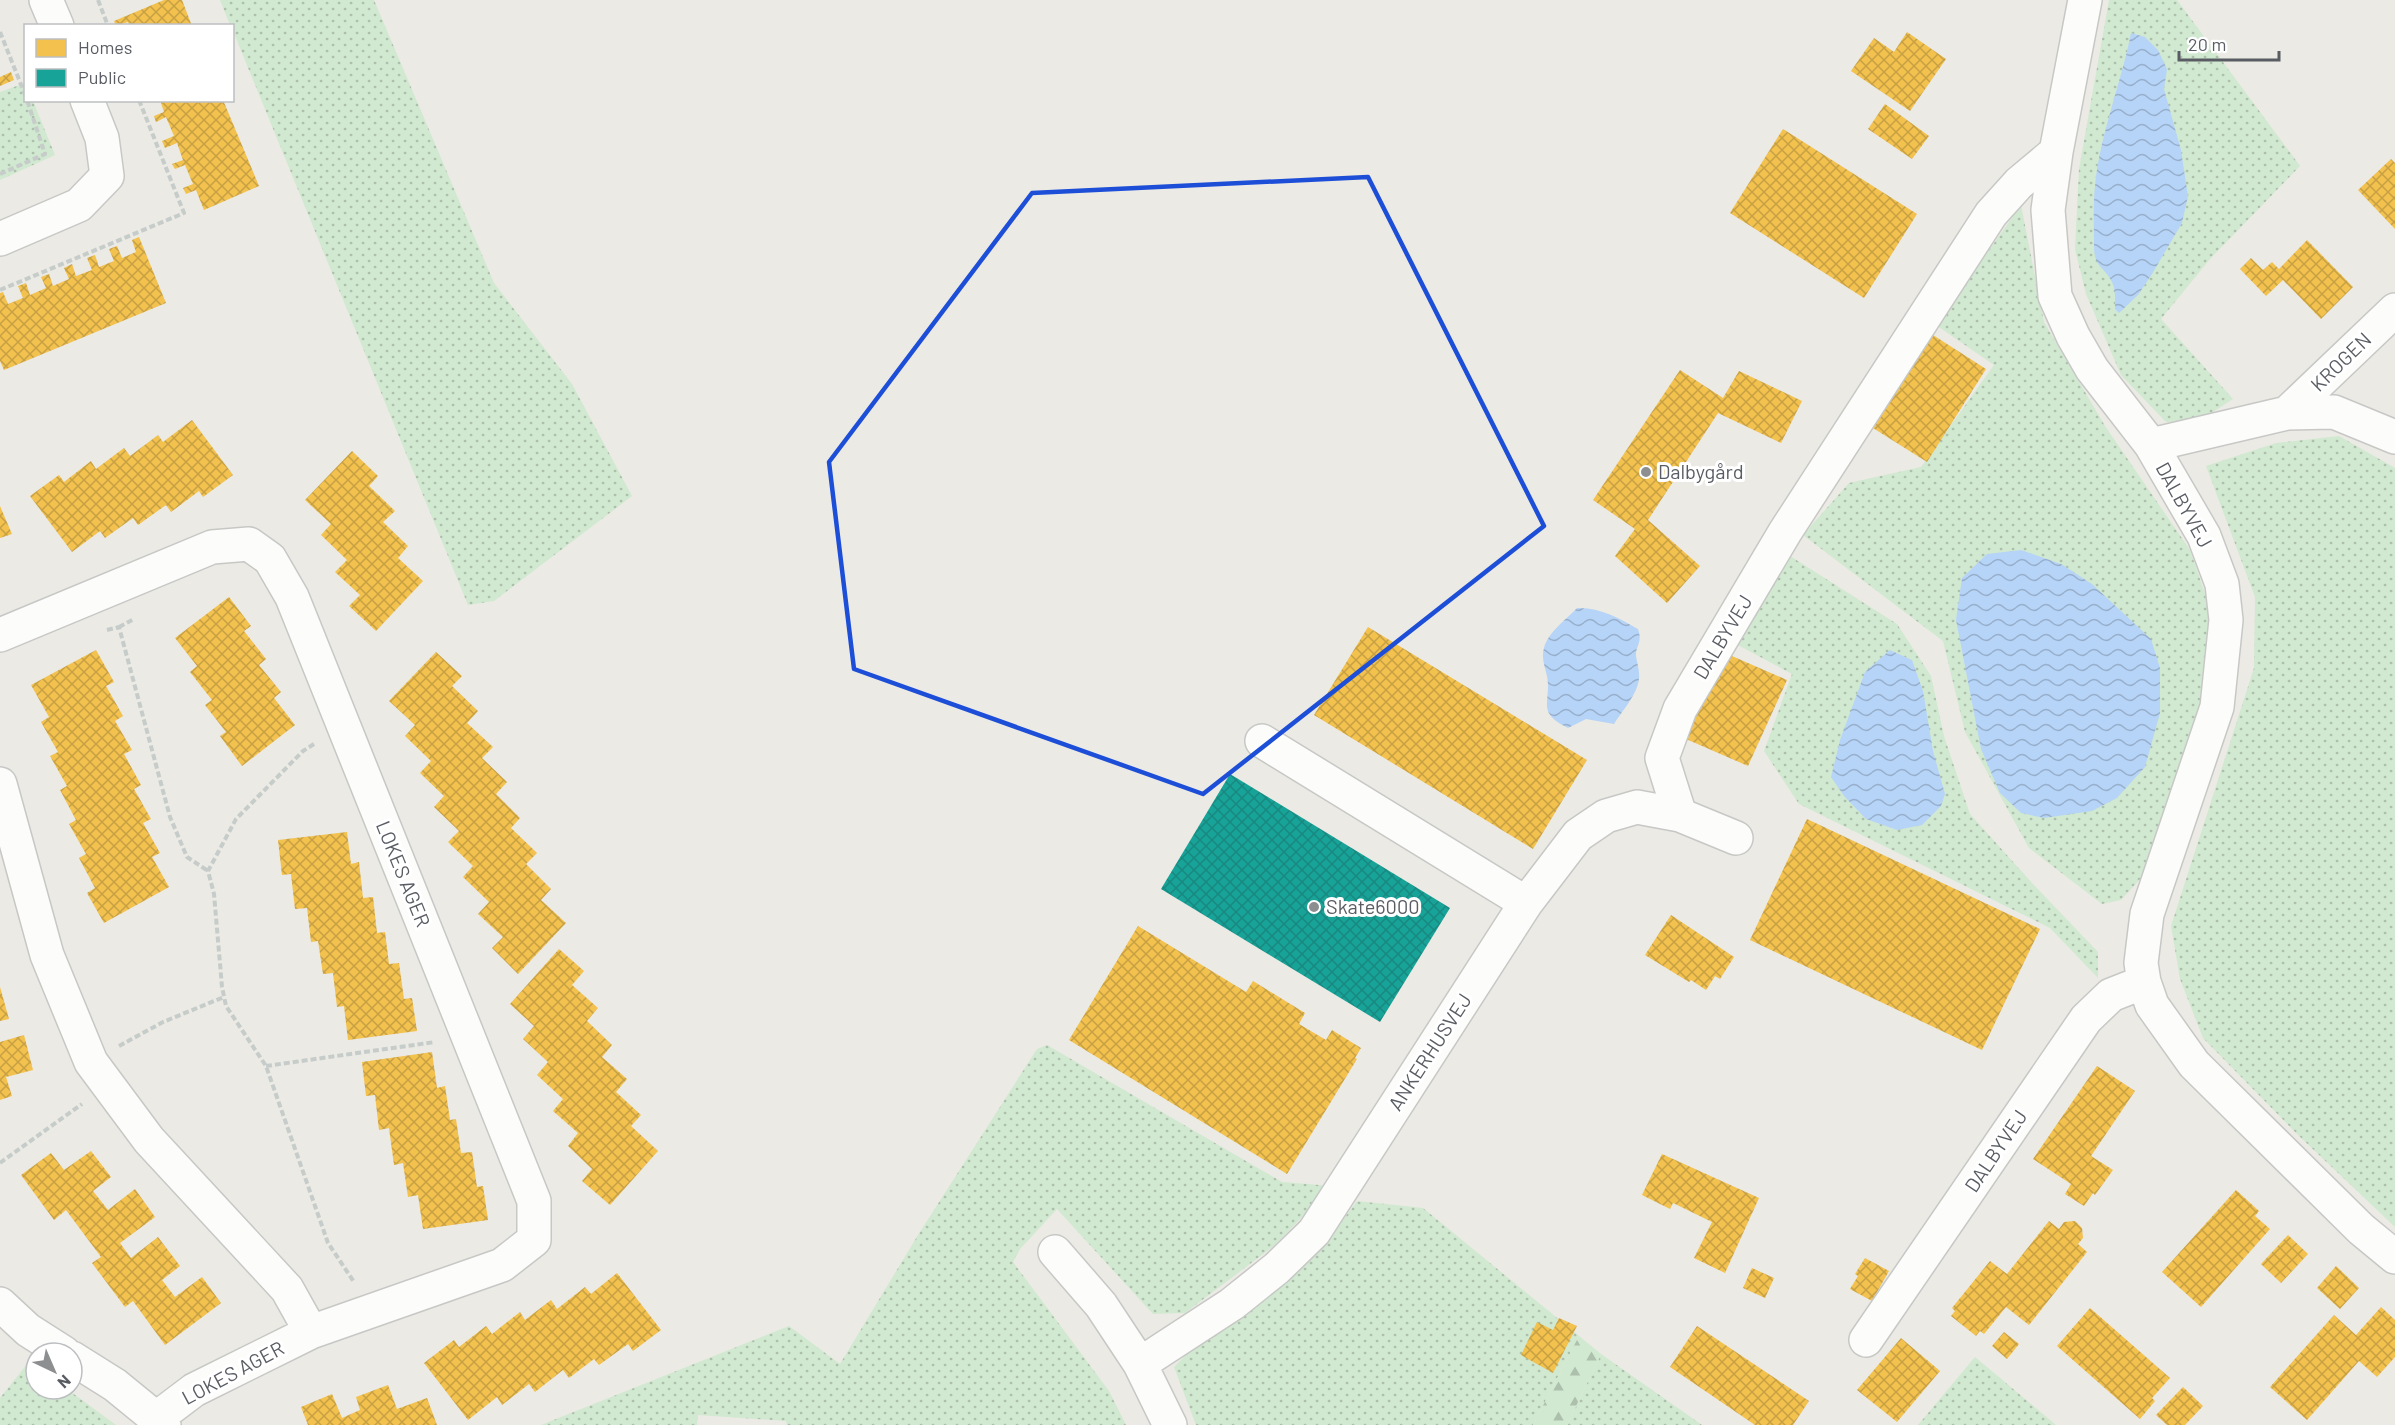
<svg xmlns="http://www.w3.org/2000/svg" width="2395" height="1425" viewBox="0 0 2395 1425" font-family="Barlow,sans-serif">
	<defs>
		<pattern id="grass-dots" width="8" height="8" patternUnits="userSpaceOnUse" patternTransform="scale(1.5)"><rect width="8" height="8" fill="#d1e9d0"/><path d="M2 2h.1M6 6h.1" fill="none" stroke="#adc0ac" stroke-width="1.8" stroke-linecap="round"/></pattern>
		<pattern id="forest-firs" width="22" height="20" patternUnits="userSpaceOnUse" patternTransform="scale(1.5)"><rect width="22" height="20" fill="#d1e9d0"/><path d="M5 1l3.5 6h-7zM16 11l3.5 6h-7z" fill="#adc0ac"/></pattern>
		<pattern id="water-waves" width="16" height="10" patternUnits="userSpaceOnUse" patternTransform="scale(1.5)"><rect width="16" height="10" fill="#b6d4f7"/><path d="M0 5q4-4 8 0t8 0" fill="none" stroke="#97afcc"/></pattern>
		<pattern id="homes-cross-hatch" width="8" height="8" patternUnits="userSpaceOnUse" patternTransform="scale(1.5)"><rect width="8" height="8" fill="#f2c14e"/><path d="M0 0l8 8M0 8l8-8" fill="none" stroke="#c7a044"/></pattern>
		<pattern id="public-cross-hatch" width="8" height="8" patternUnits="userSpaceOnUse" patternTransform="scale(1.5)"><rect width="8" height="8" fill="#17a398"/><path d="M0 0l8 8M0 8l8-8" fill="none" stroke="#188880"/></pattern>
	</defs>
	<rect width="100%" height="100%" fill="#ebeae4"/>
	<path fill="url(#grass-dots)" d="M220,0H374L494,283L572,384L632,496L494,601L468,605L233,31L232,26L230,25Z
		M2109,0H2177L2300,166L2210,259L2161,319L2233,399L2199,421L2166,422L2121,375L2086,294L2075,249L2079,169Z
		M25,83L26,100L33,101L55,155L0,180V92Z
		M2021,205L2044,322L2105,426L2190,550L2212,614V677L2175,795L2142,877L2121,900L2102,904L2029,848L1965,732L1943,641L1803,535L1849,483L1921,467L1994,365L1936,325Z
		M2339,436L2395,468V1227L2297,1134L2203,1038L2180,979L2171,926L2254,668L2255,597L2206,466L2276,443Z
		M1790,556L1897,624L1931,676L1944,736L1970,814L2032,883L2098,952V978L2050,928L1799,804L1764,751L1792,674L1736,644Z
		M1047,1045L1282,1182L1332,1186L1275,1245L1185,1313L1153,1314L1057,1209L1020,1249L1013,1262L1109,1391L1126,1425H787L786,1421L698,1415L697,1425H541L789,1326L840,1364L918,1235L1037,1049Z
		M1357,1201L1423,1208L1579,1336L1533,1425H1196L1174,1367L1196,1345L1256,1307L1323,1247Z
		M1601,1354L1702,1425H1567Z
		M1975,1357L2056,1425H1918Z
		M28,1363L36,1368V1389H67L116,1425H0V1398Z"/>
	<path fill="url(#forest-firs)" d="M1579,1336L1601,1354L1567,1425H1533Z"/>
	<path fill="url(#water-waves)" d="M2131,33L2145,37L2158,50L2167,69L2164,89L2181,150L2188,196L2182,223L2152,274L2138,295L2119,313L2115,309C2115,301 2116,290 2112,282C2104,266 2094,268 2094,246C2094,226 2093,205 2095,186C2100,134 2121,84 2131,33Z
		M2021,550L2061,564L2092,584L2151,639L2160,668V713L2145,767L2117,798L2092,811L2044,818L2021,813L2000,793L1981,749L1956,620L1962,578L1987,554Z
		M1577,608C1599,607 1619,618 1638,629C1643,643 1635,647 1636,656C1637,663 1640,672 1639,679C1637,695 1622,711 1614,724L1586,719L1568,728C1535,712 1552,702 1547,676C1545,667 1541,658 1544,648C1548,632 1566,620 1577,608Z
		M1890,650L1912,660L1923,691L1933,751L1945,794L1941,806L1922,825L1897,830L1866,819L1844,796L1831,777L1840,740L1865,672Z"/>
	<path fill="url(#homes-cross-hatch)" d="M164,0H182L192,26H129L128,22L116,26L114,21Z
		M1907,32L1946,59L1910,111L1851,71L1874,38L1894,52Z
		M11,72L14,80L0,86V77Z
		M160,100H223L259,186L204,210L196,190L186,194L183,188L193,184L185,165L175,169L172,164L183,160L177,143L165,148L162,141L174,136L166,117L156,122L154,116L164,112Z
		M1885,104L1929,136L1912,159L1868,129Z
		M1783,129L1917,214L1864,298L1730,213Z
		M2391,159L2395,163V229L2358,190Z
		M139,237L166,303L4,370L0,361V293L3,292L8,304L23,298L18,286L26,283L30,295L46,288L41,277L49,274L53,286L69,279L64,268L72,264L76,276L92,270L87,258L95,255L99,267L114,261L109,249L117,246L122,258L136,252L132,240Z
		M2307,240L2353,287L2321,319L2283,280L2266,296L2240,269L2251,258L2263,270L2272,262L2279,269Z
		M1933,335L1986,369L1927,462L1873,428Z
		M1680,370L1723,398L1739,371L1802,401L1781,443L1718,413L1648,520L1700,566L1667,603L1615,556L1635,529L1593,500Z
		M192,420L233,475L203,497L199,491L171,512L166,505L138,525L133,518L105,538L100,531L72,552L30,496L59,475L64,482L91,461L96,469L124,448L130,456L158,435L163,442Z
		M352,451L378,476L369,486L395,511L383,522L408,546L398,558L423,581L376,631L349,606L360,595L335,572L347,560L321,535L331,524L305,500Z
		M0,506L12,534L0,538Z
		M229,597L251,626L244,631L266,659L259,665L281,692L274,698L295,725L242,766L220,736L226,732L205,705L212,700L190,672L197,666L175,638Z
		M1368,627L1587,760L1533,849L1314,715Z
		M96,650L114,682L106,686L123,716L115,721L132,750L124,754L141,785L134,789L151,819L143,823L160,853L152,857L169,887L104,923L87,893L95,888L79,858L86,854L69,824L76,820L60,790L67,786L50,756L58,752L41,722L49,717L31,685Z
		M436,652L462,676L452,686L478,711L467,723L493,747L482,758L507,782L496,794L520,818L511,828L537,853L526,864L551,889L541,900L566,923L518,974L492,948L503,937L478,914L489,902L463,877L473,866L448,842L459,831L434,807L444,796L420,773L431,761L405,736L415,725L389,701Z
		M1725,653L1787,680L1748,766L1686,739Z
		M1807,819L2040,929L1982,1050L1750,940Z
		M347,832L351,864L359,862L363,898L373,897L377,933L385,932L389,964L399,963L404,999L412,998L417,1031L348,1040L344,1006L337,1007L333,973L323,974L318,941L311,942L307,908L295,909L291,874L282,875L278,840Z
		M1671,915L1734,957L1720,979L1715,976L1706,990L1691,980L1689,982L1645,955Z
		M1138,926L1246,992L1253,981L1305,1013L1299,1024L1326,1040L1332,1030L1361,1048L1355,1058L1357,1059L1287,1174L1069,1040Z
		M559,949L584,971L572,985L598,1008L587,1021L612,1045L602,1057L627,1079L616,1092L641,1115L631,1126L658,1151L610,1205L582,1181L592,1169L568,1146L578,1133L553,1111L563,1099L537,1075L548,1062L523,1039L534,1026L510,1004Z
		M0,987L9,1019L0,1021Z
		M24,1035L33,1070L6,1077L12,1096L0,1100V1042Z
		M432,1052L437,1088L445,1086L450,1120L456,1119L461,1153L472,1152L477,1187L483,1186L488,1220L423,1229L418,1195L408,1197L403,1163L394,1165L389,1128L379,1130L375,1095L366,1096L362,1062Z
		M2097,1066L2135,1091L2091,1156L2113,1170L2095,1195L2093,1193L2084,1206L2065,1194L2071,1184L2033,1159Z
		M91,1151L111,1177L93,1191L108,1210L135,1189L155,1217L120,1243L131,1258L158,1237L180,1266L162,1280L175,1297L202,1277L221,1303L165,1345L133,1301L125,1307L92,1263L101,1257L66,1210L54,1220L21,1175L51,1153L64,1170Z
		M1662,1154L1759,1198L1725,1273L1694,1258L1712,1222L1673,1203L1670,1209L1642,1195Z
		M2236,1190L2259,1211L2255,1216L2270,1229L2201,1307L2162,1272Z
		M2049,1221L2059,1229L2064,1222L2075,1221L2082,1228L2083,1238L2078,1244L2087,1252L2029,1325L2006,1307L1984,1334L1980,1331L1976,1336L1951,1316L1955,1311L1952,1308L1990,1261L2007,1274Z
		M2288,1235L2308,1254L2281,1283L2261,1264Z
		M1865,1258L1889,1271L1872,1301L1850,1289L1858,1276L1855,1274Z
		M2336,1266L2359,1288L2340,1309L2317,1288Z
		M1752,1268L1774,1278L1765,1298L1743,1288Z
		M617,1273L661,1330L633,1351L628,1344L599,1365L594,1359L569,1378L563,1370L535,1392L529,1384L502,1405L497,1397L468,1420L424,1363L454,1340L459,1347L486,1326L492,1334L520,1312L525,1320L551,1300L557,1309L585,1287L591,1294Z
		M2381,1307L2395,1320V1357L2377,1377L2359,1361L2307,1420L2270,1387L2334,1315L2356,1335Z
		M2090,1308L2170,1378L2152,1398L2155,1401L2140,1419L2057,1346Z
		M1559,1318L1577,1326L1553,1373L1521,1355L1537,1322L1553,1330Z
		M1697,1326L1809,1401L1793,1425H1755L1670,1367Z
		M2004,1332L2019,1344L2007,1359L1992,1346Z
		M1901,1338L1940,1371L1897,1422L1857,1390Z
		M388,1385L397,1409L427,1398L437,1425H308L301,1407L332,1394L342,1418L360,1410L356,1397Z
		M2183,1387L2203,1406L2185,1425H2167L2156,1415Z"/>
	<path fill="url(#public-cross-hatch)" d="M1230,774L1450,908L1380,1022L1161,889Z"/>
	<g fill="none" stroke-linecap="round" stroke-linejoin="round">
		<defs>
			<path id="minor" d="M46,0L57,26
				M2085,0L2056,152L2048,210L2055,296L2073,336L2092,369L2151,445L2204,536L2222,584L2226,620L2217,707L2147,914L2141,963L2144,982L2152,1005L2194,1064L2361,1229L2395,1257
				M0,239L79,205L107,176L102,138L87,100
				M2287,413L2334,412L2395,437
				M2151,445L2287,413L2395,310
				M0,635L212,547L249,544L270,559L292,597L534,1201V1240L502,1265L311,1332L194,1390L157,1418
				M1262,741L1526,903
				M0,784L47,955L91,1062L149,1140L287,1289L311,1332
				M1680,815L1662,758L1680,709L1785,532L1991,214L2019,183L2056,152
				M1055,1252L1101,1305L1140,1364L1170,1425
				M0,1304L28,1330L64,1353
				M1866,1340L2086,1019L2111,995L2144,982
				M72,1358L115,1385L164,1425
				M1140,1364L1232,1304L1277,1268L1314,1232L1526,903L1578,835L1606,816L1637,807L1680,815L1736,838"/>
		</defs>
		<use href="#minor" stroke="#c7c8c6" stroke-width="36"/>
		<path stroke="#c6ccca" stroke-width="4" stroke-dasharray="6 3" stroke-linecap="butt" d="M98,0L108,26
			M0,32L26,97
			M0,174L45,154L27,100
			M0,290L184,213L139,100
			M119,627L134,619
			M107,630L119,627L170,817L187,857L208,871
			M314,744L303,751L236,819L208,871L214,894L222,987L226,1006L266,1066L328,1243L354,1282
			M119,1046L163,1022L224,997
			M266,1066L435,1042
			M0,1163L82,1104"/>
		<use href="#minor" stroke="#fcfcfb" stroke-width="33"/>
	</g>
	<path fill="none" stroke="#1d4ed8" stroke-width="4.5" stroke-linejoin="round" d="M1368,177L1544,526L1203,794L854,669L829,462L1032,193Z"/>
	<g fill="#8c8e90" stroke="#fff" stroke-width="2">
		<circle cx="1646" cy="472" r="6"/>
		<circle cx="1314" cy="907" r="6"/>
	</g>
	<g text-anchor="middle" stroke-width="6" stroke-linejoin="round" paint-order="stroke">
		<g font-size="20" fill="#595d63" stroke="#fff">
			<text transform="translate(2341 362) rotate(-44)" y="7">KROGEN</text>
			<text transform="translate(2184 505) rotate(61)" y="7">DALBYVEJ</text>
			<text transform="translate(1723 637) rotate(-59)" y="7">DALBYVEJ</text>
			<text transform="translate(403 874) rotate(68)" y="7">LOKES AGER</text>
			<text transform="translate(1430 1052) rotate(-57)" y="7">ANKERHUSVEJ</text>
			<text transform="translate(1996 1151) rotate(-56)" y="7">DALBYVEJ</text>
			<text transform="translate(233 1373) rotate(-28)" y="7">LOKES AGER</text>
		</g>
		<g font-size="20" fill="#595d63" stroke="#fff" text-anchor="start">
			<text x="1658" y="479">Dalbygård</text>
			<text x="1326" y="914">Skate6000</text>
		</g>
	</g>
	<rect x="24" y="24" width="210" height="78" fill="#ffffff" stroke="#bdbec1" stroke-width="1.5"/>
	<rect x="36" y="39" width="30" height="18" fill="#f2c14e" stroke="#bdbec1" stroke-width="1.5"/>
	<text x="78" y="54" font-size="18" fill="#595d63">Homes</text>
	<rect x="36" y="69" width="30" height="18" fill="#17a398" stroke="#bdbec1" stroke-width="1.5"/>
	<text x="78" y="84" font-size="18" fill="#595d63">Public</text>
	<g transform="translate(54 1371) rotate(136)"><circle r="28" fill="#ffffff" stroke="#bdbec1" stroke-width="1.5"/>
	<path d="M0-4.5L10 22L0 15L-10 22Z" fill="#8c8e90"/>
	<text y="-9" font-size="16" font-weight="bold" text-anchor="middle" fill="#595d63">N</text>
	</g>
	<path d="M2179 51v9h100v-9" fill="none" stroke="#595d63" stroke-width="3"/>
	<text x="2188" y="51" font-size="18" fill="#595d63" stroke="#ffffff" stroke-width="4.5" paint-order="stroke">20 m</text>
</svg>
